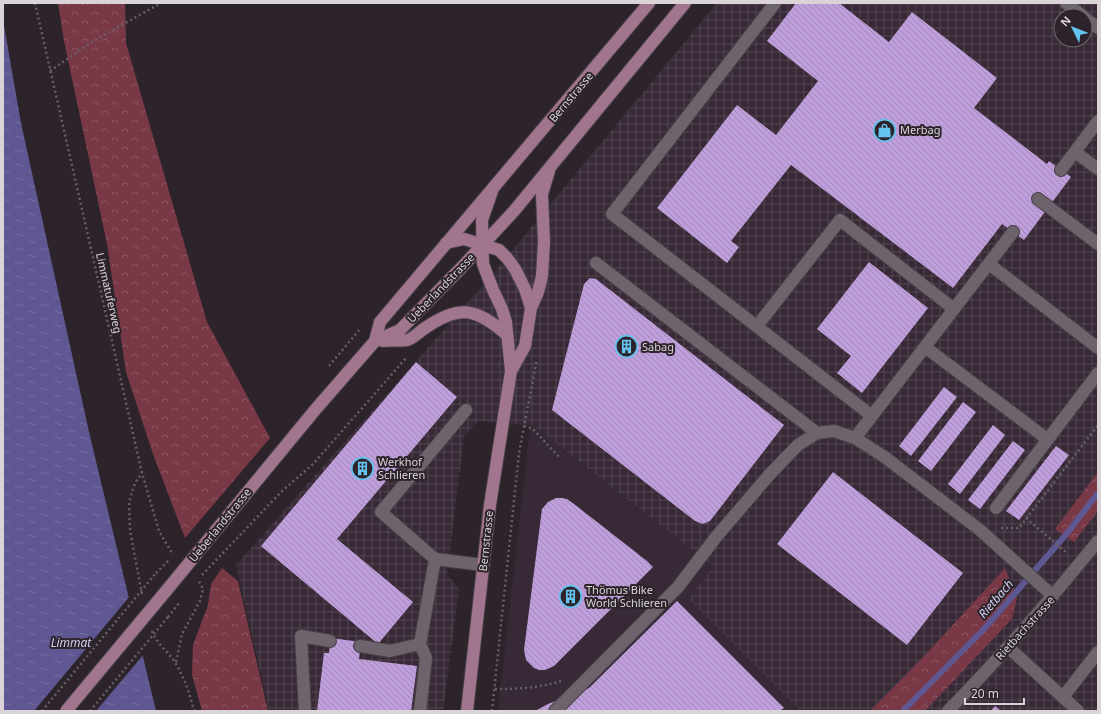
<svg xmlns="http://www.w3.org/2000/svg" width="1101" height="714" viewBox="0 0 1101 714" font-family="'Noto Sans',sans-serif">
	<defs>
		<pattern id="industrial-grid" width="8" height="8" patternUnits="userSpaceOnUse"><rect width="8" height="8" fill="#372936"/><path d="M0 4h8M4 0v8" fill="none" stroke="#534752"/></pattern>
		<pattern id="forest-crowns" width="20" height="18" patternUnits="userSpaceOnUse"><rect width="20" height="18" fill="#793846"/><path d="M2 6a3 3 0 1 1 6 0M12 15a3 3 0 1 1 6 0" fill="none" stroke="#8b5460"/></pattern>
		<pattern id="water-ripples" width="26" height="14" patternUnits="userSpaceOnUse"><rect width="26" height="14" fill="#5f5791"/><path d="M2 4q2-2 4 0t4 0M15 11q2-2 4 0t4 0" fill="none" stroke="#756ea0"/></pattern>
		<pattern id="building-back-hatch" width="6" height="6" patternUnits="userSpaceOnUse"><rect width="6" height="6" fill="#bf9fdb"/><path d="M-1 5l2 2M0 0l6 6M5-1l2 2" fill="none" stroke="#a087b4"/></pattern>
	</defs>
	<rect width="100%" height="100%" fill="#2c232b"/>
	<path fill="#372936" d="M530,426H534L714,566L689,599L801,711H498Z"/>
	<path fill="url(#industrial-grid)" fill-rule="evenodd" d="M717,3H1098V711H801L689,599L713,566L534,426L478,421L464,436L447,574L459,589L443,711H269L236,565L487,281ZM1061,16H1085V40H1061Z"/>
	<path fill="url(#forest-crowns)" d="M58,3H125L126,43L207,322L270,438L185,538L153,454L126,372L107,244L64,41Z
		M1098,472V511L1074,542L1055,529Z
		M222,568L238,581L268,711H202L192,675L193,645L208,605L211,584Z
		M1005,568L1017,598L1012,619L925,711H870L929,651Z"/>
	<path fill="url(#water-ripples)" d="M3,20L21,123L89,432L156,711H3Z"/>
	<path fill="#2c232b" d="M130,596L144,654L96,711H34Z"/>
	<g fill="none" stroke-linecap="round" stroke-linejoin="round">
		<path stroke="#5f5791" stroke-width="6" d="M903,711L985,628L1069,531L1098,493"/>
	</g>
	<path fill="url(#building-back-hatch)" d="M796,3H839L889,42L912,12L997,78L974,108L1047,164L1049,161L1071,177L1024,240L1002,224L953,288L791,165L731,241L739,247L727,263L657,208L737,105L776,135L818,81L767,41Z
		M869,262L928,308L862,393L837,373L851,356L817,329Z
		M590,278L596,279L784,425L710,521L703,524L695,521L552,410L584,284Z
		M416,362L457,397L337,539L413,602L378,644L261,546Z
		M944,387L957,397L911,456L899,446Z
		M963,402L976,412L931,471L918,461Z
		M993,425L1005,435L960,494L948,484Z
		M1013,441L1025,450L980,509L968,500Z
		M1056,446L1069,455L1019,520L1006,511Z
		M833,472L963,573L907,645L777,544Z
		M556,498H562L567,499L574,504L647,561L653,567L554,666L545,670H539L534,668L526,660L524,650L542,509L548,502Z
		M677,601L784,708L780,711H535L548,704L589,688Z
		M331,638L361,642L359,659L417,666L411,711H317L324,653H329Z
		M995,706L1001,711H991Z"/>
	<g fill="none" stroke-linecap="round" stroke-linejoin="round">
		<defs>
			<path id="lane" d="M775,3L612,214L872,416
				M1066,3L1083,16
				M1085,18L1098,28
				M1075,152L1098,169
				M1061,170L1098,121
				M1038,199L1098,244
				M596,263L817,433
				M989,264L1098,348
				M757,326L840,220L954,309
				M925,347L1047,439
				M855,438L1013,232
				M996,508L1098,373
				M435,559L381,512L466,410
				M360,646L390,651L420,644
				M1008,647L1078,711
				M1063,697L1098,652
				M305,711L301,636L330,641
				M420,711L426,658L420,644L435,559L483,565
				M555,711L678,587L716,537L770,474L798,445L817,433L834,431L855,438L886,458L980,530L1053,596"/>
			<path id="street" d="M948,711C1001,657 1050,600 1098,541"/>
			<path id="primary" d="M446,243L464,239L499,250L507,258L515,269L525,289L531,308
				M375,341L380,322L649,3
				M383,341C390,340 400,341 407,340C413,339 420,331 425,328C460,304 476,308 507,335
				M511,371L525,346L531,308L538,292L542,276L544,242L542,194L549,171
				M166,591L315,410L375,341L400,330L462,267L514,211L685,3
				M467,711L490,505L511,371L506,322L502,309L493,290L483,264L482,220L492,191"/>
		</defs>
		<use href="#lane" stroke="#474047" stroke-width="14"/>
		<use href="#street" stroke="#474047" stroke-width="14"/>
		<use href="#primary" stroke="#474047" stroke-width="14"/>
		<path stroke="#676066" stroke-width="2.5" stroke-dasharray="2 3" stroke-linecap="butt" d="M35,3L142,473L159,531L173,555
			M50,71L95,40L161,3
			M329,366L360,329
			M524,426L533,429L559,457
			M1026,518L1067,553
			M1001,528H1019L1098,425
			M156,573L169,560
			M202,575L281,492L313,464L407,357
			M142,594L130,531L129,502L135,483L142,473
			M168,617L179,603
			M152,631C158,646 169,652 176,664C185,679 190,695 194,711
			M176,662L182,634L200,601L203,589L198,579
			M495,689C518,689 539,688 561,681
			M492,711L519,453L537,359"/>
		<use href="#lane" stroke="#6d636c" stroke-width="12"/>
		<use href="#street" stroke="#6d636c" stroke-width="12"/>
		<use href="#primary" stroke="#a1758d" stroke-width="12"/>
		<defs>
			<path id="primary-bridge" d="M66,711L166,591"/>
		</defs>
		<use href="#primary-bridge" stroke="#474047" stroke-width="14" stroke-linecap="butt"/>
		<path stroke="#676066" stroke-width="2.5" stroke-dasharray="2 3" stroke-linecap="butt" d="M42,711L156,573
			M90,711L168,617"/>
		<use href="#primary-bridge" stroke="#a1758d" stroke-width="12"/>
	</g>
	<defs>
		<symbol id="shop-ring" viewBox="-11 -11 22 22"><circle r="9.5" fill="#2c232b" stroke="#65c4ef" stroke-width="1.5"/><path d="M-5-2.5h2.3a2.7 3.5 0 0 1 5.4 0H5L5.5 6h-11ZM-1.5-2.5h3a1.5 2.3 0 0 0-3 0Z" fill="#65c4ef"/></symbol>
		<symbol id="building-ring" viewBox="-11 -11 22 22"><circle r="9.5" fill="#2c232b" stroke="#65c4ef" stroke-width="1.5"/><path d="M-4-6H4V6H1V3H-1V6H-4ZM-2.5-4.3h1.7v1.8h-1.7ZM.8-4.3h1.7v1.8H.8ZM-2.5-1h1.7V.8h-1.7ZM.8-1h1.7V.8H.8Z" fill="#65c4ef"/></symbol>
	</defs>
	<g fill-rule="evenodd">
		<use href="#shop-ring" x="872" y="118" width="25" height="25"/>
		<use href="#building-ring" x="614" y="334" width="25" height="25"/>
		<use href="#building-ring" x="350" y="456" width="25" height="25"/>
		<use href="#building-ring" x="558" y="584" width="25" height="25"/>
	</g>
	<g text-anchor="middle" stroke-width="4" stroke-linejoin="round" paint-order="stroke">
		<g font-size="11" fill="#dad4d9" stroke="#2c232b">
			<text transform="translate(571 97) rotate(-50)" y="4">Bernstrasse</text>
			<text transform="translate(441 288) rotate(-46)" y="4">Ueberlandstrasse</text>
			<text transform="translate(109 293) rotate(77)" y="4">Limmatuferweg</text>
			<text transform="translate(220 525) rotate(-51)" y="4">Ueberlandstrasse</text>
			<text transform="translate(486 541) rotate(-84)" y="4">Bernstrasse</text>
			<text transform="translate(1025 628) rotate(-48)" y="4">Rietbachstrasse</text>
		</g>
		<g font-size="11" fill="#dad4d9" stroke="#2c232b" text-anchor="start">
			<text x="900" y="134">Merbag</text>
			<text x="642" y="351">Sabag</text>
			<text x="378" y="466">Werkhof<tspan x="378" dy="13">Schlieren</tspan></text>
			<text x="586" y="594">Thömus Bike<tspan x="586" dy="13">World Schlieren</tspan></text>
		</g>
		<g font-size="12" font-style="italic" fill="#d2d0f3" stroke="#2c232b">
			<text transform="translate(996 599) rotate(-49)" y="4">Rietbach</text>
			<text x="71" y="647">Limmat</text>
		</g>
	</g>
	<rect width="1101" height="714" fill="none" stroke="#dad4d9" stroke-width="8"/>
	<g transform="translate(1073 28) rotate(313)"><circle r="19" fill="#2c232b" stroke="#726a71"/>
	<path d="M0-3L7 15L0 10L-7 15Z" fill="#65c4ef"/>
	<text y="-6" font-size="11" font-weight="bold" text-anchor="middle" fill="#dad4d9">N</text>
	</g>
	<path d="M965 698v6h59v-6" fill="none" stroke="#dad4d9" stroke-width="2"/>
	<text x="971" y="698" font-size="12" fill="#dad4d9" stroke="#2c232b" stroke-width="3" paint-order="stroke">20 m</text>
</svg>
